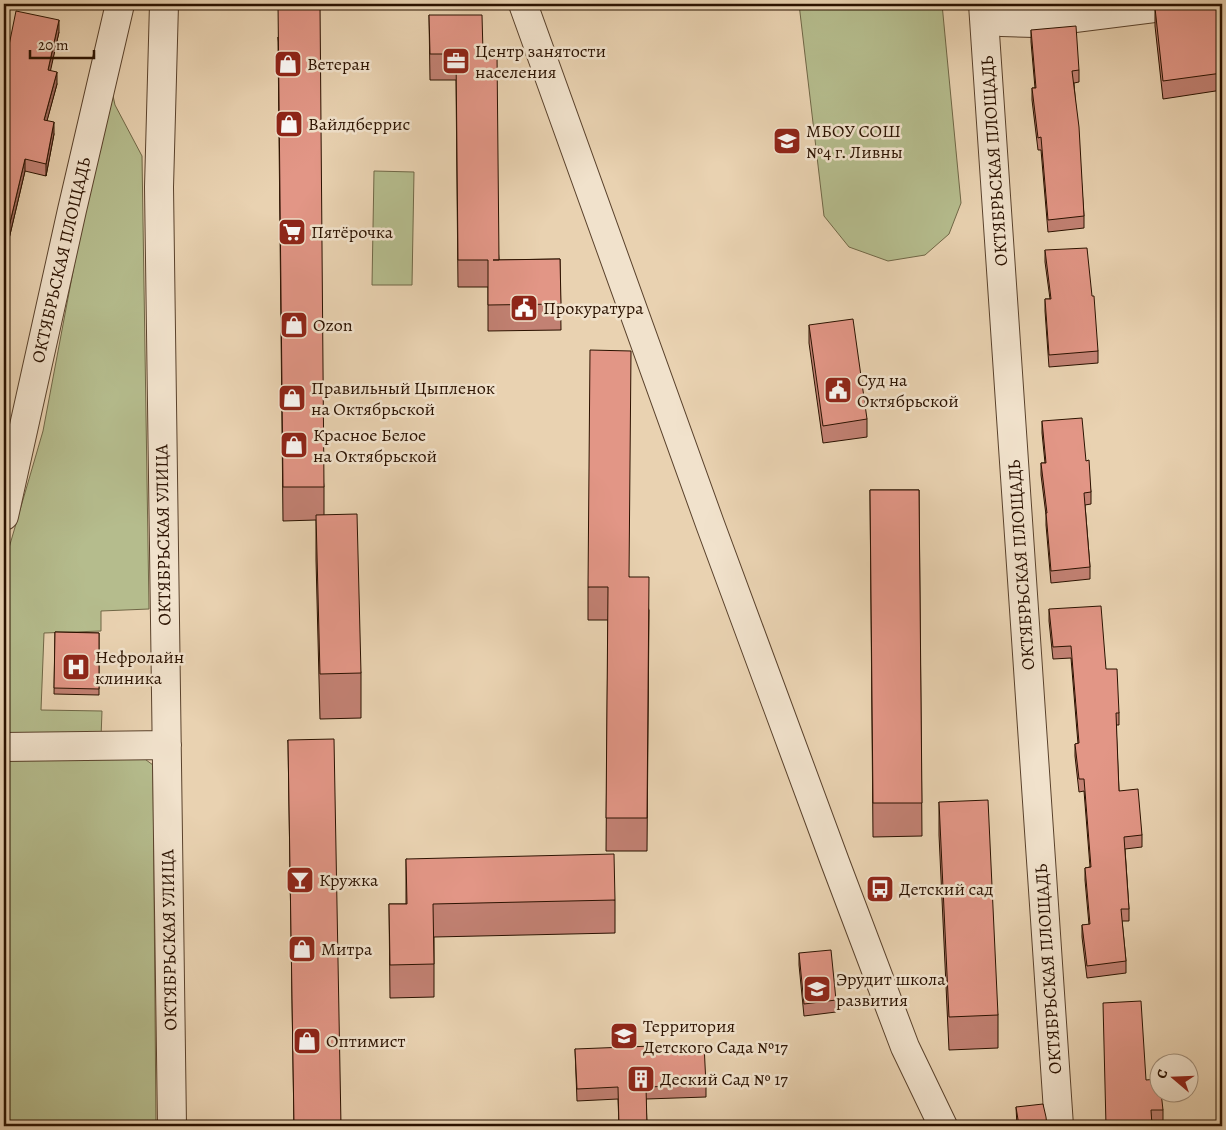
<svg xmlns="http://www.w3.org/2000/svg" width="1226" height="1130" viewBox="0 0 1226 1130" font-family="Alegreya,serif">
	<rect width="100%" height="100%" fill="#e9d2b1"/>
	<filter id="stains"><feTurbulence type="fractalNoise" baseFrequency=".004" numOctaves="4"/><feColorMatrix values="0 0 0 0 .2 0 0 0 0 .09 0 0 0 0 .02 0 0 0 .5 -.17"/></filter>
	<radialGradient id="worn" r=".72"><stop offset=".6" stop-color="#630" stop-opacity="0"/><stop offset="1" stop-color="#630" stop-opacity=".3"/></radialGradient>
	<path fill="#b5bc8d" stroke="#706746" d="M799,4H942L961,203L949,234L925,255L888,261L849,247L824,216Z
		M112,91L115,105L142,156L149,609L101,611V631L44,633L41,710L102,711L101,738H4V565L43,431L106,96Z
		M374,171L414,172L412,285H372Z
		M142,757L153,765L156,1126H4V761Z"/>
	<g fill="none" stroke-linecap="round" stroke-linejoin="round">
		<defs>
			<path id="minor" d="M164,4L159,187L172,1126
				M523,4L710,524L835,862L905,1047L943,1126
				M983,4L1059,1126
				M985,19L1002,22L1035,23L1186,4
				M4,516L72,210L120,4
				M4,747L167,745"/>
		</defs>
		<use href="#minor" stroke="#5a422c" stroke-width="30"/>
		<use href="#minor" stroke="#f1e2cc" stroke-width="28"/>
	</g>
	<path fill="#c28173" stroke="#2b1200" d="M1222,4V90L1163,99L1155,26V8Z
		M429,15L483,53L499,260L560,259L561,330L488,331V287H458L456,80H430Z
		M1031,30L1079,70V82L1074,83L1084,216V228L1048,232L1041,150H1038L1032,100V88H1035L1031,42Z
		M59,32L50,70L57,84L47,120L54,134L46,176L25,171L8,243L5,242L4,250V60H6Z
		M278,37L324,487V515L361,673V718L320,719L316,560V520L283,521Z
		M1045,250L1098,351V363L1049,367L1045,311V299H1050L1045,262Z
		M809,325L867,419V437L823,443L809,343Z
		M1042,421L1086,461L1091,492V504L1085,505L1090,567V579L1051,583L1046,525V515L1041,475V463H1045L1042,433Z
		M870,490H919L922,836L873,837Z
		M630,577L649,610L647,851H606L608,620H588V587Z
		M1049,609L1106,669L1119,713V725H1116L1119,791L1142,835V847L1125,849L1129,909V921H1122L1126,961V973L1087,978L1082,937V925H1089L1085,880V868L1090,867L1084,791L1079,792L1075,756V744H1078L1071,658L1053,659L1049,621Z
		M55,632L99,633V695L54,694Z
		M288,740L341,1126H294Z
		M939,802L998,1015V1048L949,1050L939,835Z
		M406,859L615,900V933L434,937V997L390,998L389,904H406Z
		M799,953L836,1000V1012L804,1016L799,965Z
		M575,1049L706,1085V1097L646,1099L647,1126H619L618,1099L577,1101Z
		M1146,1080L1163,1110V1122H1152Z
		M1016,1107L1047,1126H1017Z"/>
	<path fill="#9e695e" stroke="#2b1200" d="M59,20V32L48,82V70Z
		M57,72V84L44,132V120Z
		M54,122V134L46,176V164Z
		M25,159V171L8,243V231Z
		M5,230V242L4,250V238Z"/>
	<path fill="#e29686" stroke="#2b1200" d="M278,4H320L324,487H283Z
		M1189,4H1222V73L1163,81L1155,8Z
		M16,11L59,20L48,70L57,72L44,120L54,122L46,164L25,159L8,231L5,230L4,238V60H6Z
		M429,15H482L483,53H497L499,260H493L560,259L561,304L488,305V260H458L456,54H430Z
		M1076,26L1079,70L1072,71L1079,127L1084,216L1048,220L1041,137L1038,138L1032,88H1036L1031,30Z
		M1087,248L1092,296H1094L1098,351L1049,355L1045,299H1051L1045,250Z
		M853,319L867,419L823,426L809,325Z
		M590,350L631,351L629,577H649L647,818H606L608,587H588Z
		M1082,418L1086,461L1089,460L1091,492L1084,493L1090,567L1051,571L1046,513H1047L1041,463H1046L1042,421Z
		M870,490H919L922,803H873Z
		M357,514L361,673L320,674L316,515Z
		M1101,606L1106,669H1117L1119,713H1116L1119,791L1138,789L1142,835L1124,837L1129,909H1121L1126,961L1087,966L1082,925L1090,924L1085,868L1091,867L1084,779H1079L1075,744L1079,743L1071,646L1053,647L1049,609Z
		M55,632L99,633V689L54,688Z
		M334,739L341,1126H294L288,740Z
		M988,800L998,1015L949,1017L939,802Z
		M614,854L615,900L433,904L434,964L390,965L389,904H407L406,859Z
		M831,950L836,1000L804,1004L799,953Z
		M1141,1001L1146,1080L1158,1079V1092H1161L1163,1110H1151L1152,1126H1106L1103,1003Z
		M704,1044L706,1085L646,1087L647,1126H619L618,1087L577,1089L575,1049Z
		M1043,1104L1046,1117L1047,1126H1019L1016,1107Z"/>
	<defs>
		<symbol id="office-square" viewBox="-11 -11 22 22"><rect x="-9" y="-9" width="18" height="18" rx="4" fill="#8f2418" stroke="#f1e2cc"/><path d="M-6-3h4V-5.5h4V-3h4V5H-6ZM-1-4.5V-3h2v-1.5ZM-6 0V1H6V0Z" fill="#fff"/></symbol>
		<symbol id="shop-square" viewBox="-11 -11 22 22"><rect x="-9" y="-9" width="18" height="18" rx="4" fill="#8f2418" stroke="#f1e2cc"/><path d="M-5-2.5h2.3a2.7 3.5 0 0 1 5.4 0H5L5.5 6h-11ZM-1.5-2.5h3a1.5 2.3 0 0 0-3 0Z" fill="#fff"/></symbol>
		<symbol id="school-square" viewBox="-11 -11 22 22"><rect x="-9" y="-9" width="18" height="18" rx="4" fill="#8f2418" stroke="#f1e2cc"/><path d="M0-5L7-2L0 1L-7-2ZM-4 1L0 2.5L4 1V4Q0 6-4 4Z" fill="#fff"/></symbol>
		<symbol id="supermarket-square" viewBox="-11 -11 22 22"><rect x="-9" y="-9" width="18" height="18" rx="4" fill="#8f2418" stroke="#f1e2cc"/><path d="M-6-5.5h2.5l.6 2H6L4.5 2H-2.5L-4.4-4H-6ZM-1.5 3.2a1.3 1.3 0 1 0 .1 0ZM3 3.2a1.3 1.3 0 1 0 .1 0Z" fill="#fff"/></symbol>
		<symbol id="civic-square" viewBox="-11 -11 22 22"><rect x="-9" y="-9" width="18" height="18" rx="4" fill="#8f2418" stroke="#f1e2cc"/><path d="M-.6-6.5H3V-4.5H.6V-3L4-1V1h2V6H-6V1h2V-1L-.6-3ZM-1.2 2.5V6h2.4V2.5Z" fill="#fff"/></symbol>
		<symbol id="hospital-square" viewBox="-11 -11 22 22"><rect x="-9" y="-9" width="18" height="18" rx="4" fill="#8f2418" stroke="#f1e2cc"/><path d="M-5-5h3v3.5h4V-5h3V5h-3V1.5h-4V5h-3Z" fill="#fff"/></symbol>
		<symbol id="bar-square" viewBox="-11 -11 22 22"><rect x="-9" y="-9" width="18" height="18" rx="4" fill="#8f2418" stroke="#f1e2cc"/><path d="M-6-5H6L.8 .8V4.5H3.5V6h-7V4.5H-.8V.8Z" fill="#fff"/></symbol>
		<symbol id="bus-square" viewBox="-11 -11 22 22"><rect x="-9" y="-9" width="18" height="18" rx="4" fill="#8f2418" stroke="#f1e2cc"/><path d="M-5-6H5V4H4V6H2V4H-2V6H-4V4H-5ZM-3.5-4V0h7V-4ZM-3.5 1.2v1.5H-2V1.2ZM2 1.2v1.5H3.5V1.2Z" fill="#fff"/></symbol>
		<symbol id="building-square" viewBox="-11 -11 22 22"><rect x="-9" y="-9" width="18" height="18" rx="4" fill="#8f2418" stroke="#f1e2cc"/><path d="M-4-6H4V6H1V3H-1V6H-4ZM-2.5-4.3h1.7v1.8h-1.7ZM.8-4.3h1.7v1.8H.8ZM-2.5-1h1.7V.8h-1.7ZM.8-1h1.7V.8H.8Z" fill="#fff"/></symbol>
	</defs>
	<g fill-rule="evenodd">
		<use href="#office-square" x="440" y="45" width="32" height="32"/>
		<use href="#shop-square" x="272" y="48" width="32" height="32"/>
		<use href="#shop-square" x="273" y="108" width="32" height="32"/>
		<use href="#school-square" x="771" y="125" width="32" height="32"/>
		<use href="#supermarket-square" x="276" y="216" width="32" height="32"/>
		<use href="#civic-square" x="508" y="292" width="32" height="32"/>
		<use href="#shop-square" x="278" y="309" width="32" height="32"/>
		<use href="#civic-square" x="822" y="374" width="32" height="32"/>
		<use href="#shop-square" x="276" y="382" width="32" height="32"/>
		<use href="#shop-square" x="278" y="429" width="32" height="32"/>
		<use href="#hospital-square" x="60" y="651" width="32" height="32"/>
		<use href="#bar-square" x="284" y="864" width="32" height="32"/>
		<use href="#bus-square" x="864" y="873" width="32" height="32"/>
		<use href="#shop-square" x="286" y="933" width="32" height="32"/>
		<use href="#school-square" x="801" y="973" width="32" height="32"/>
		<use href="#school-square" x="608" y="1020" width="32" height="32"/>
		<use href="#shop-square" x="291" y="1025" width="32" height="32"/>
		<use href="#building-square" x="625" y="1063" width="32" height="32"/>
	</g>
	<g text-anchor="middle" stroke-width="5" stroke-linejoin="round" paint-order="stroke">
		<g font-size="18" fill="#2b1200" stroke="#f1e2cc" text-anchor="start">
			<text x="475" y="57">Центр занятости<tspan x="475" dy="21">населения</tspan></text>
			<text x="307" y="70">Ветеран</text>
			<text x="308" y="130">Вайлдберрис</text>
			<text x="806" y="137">МБОУ СОШ<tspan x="806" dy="21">№4 г. Ливны</tspan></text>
			<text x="311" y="238">Пятёрочка</text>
			<text x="543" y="314">Прокуратура</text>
			<text x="313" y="331">Ozon</text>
			<text x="857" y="386">Суд на<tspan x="857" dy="21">Октябрьской</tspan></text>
			<text x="311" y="394">Правильный Цыпленок<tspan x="311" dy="21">на Октябрьской</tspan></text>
			<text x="313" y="441">Красное Белое<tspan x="313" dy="21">на Октябрьской</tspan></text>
			<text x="95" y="663">Нефролайн<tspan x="95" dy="21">клиника</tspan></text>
			<text x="319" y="886">Кружка</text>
			<text x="899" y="895">Детский сад</text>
			<text x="321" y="955">Митра</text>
			<text x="836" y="985">Эрудит школа<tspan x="836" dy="21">развития</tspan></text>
			<text x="643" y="1032">Территория<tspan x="643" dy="21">Детского Сада №17</tspan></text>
			<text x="326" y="1047">Оптимист</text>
			<text x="660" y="1085">Деский Сад № 17</text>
		</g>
		<g font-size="18" fill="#2b1200" stroke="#f1e2cc">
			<text transform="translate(994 161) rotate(-94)" y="6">ОКТЯБРЬСКАЯ ПЛОЩАДЬ</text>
			<text transform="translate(61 260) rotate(-77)" y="6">ОКТЯБРЬСКАЯ ПЛОЩАДЬ</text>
			<text transform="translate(163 535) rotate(-91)" y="6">ОКТЯБРЬСКАЯ УЛИЦА</text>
			<text transform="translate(1021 565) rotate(-94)" y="6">ОКТЯБРЬСКАЯ ПЛОЩАДЬ</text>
			<text transform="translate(169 940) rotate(-91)" y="6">ОКТЯБРЬСКАЯ УЛИЦА</text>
			<text transform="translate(1048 969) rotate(-94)" y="6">ОКТЯБРЬСКАЯ ПЛОЩАДЬ</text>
		</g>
	</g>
	<rect width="1226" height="1130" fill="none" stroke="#e9d2b1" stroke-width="20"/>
	<rect x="5" y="5" width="1216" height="1120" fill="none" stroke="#2b1200" stroke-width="2.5"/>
	<rect x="10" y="10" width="1206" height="1110" fill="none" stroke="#2b1200"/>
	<g transform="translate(1174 1078) rotate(289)"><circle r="24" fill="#f1e2cc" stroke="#a28f7a"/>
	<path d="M0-4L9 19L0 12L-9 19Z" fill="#8f2418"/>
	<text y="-8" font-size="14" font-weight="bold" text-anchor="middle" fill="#2b1200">С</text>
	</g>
	<path d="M30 50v8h64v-8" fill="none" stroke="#2b1200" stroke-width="2.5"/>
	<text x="38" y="50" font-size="15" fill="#2b1200" stroke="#f1e2cc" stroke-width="4" paint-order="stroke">20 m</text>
	<rect width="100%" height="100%" filter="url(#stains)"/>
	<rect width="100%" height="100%" fill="url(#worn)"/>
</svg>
